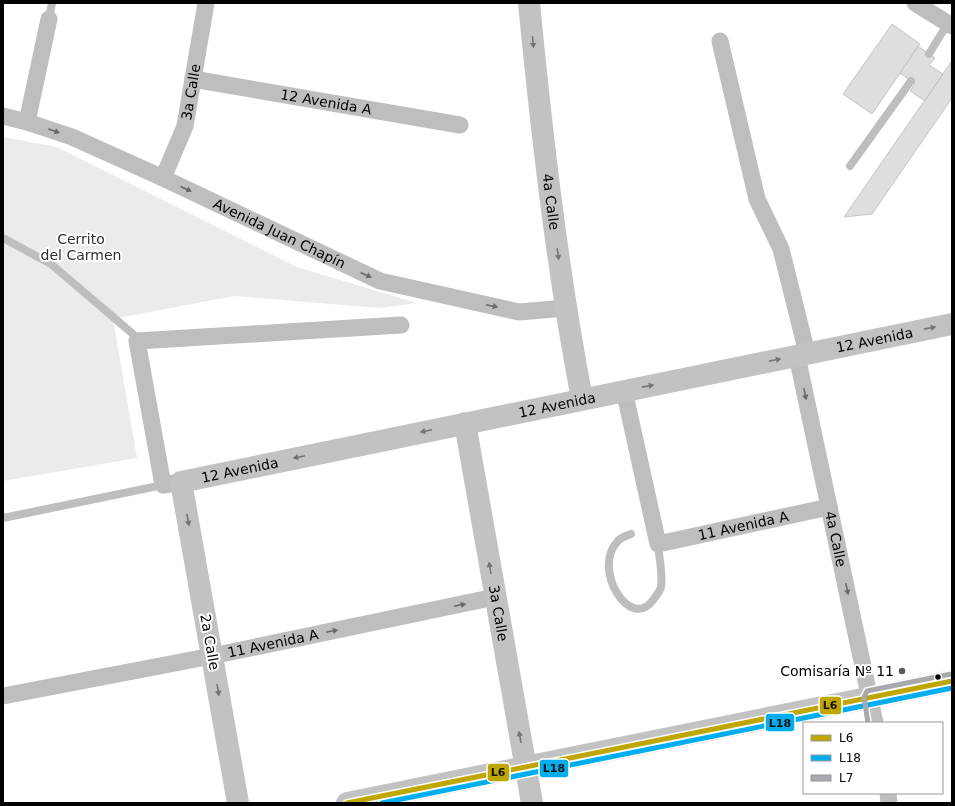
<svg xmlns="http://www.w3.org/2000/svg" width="955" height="806" viewBox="0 0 955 806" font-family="'DejaVu Sans',sans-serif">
	<rect width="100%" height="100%" fill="#fff"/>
	<path fill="#ebebeb" d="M3,137L57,147L297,267L417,303L380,308L234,296L113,319L137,458L3,481Z"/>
	<path fill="#dedede" stroke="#c6c6c6" d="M892,24L920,44L872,114L843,94Z
		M918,46L935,58L929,65L943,74L925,101L910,91L915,84L900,73Z
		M951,62L952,98L872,214L844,217Z"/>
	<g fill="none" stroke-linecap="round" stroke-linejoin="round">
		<path stroke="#bebebe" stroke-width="8" d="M49,19L52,3
			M929,54L948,23
			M850,166L911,81
			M3,238L51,264L133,334L137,341
			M3,518L163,485
			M631,534C627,536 621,537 618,541C591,568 630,632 653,600C656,596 660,591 661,587C663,573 659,558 658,544"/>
		<g stroke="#bebebe" stroke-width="17">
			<path d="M915,3L952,26"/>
			<path d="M720,41L757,199L781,249L807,353"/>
			<path id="s1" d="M193,79L460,125"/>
			<path id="s2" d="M3,116L27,122L72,137L163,178L380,281L519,312L565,308"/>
			<path d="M27,122L49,19"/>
			<path id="s3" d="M163,178L185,126L206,3"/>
			<path id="s4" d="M797,356L875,723"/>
			<path id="s5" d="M624,390L658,544L829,507"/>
			<path d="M181,482L163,485L137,341L401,325"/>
			<path id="s6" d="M3,696L212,656L495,597"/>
			<path d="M888,793L889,803"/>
		</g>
		<g stroke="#c2c2c2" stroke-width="22">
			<path id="s7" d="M529,3C542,136 557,268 582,399"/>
			<path id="s8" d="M465,423L532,803"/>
			<path id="s9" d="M238,803L181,482L952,324"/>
			<path d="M347,803L952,681"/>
		</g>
		<defs>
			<path id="bus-1" d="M347,803L952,681"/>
			<path id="bus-2" d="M382,803L952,688"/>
			<path id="bus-3" d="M868,723L864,697L867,691L951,674"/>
		</defs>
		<use href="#bus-1" stroke="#fff" stroke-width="8"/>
		<use href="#bus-2" stroke="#fff" stroke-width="8"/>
		<use href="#bus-3" stroke="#fff" stroke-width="8"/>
		<use href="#bus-1" stroke="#bfa600" stroke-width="5"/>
		<use href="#bus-2" stroke="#00aeef" stroke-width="5"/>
		<use href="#bus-3" stroke="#a7a9ac" stroke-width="5"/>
	</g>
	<defs><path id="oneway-solid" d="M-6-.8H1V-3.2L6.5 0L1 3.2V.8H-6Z"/></defs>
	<g fill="#747474">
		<use href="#oneway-solid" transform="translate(533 42) rotate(85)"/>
		<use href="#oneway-solid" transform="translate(558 254) rotate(82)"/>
		<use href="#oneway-solid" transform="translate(930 328) rotate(-11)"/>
		<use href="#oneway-solid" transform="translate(775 360) rotate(-11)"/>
		<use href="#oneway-solid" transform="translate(648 386) rotate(-11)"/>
		<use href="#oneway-solid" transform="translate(426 431) rotate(168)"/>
		<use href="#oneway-solid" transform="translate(299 457) rotate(168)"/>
		<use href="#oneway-solid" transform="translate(188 520) rotate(80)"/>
		<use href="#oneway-solid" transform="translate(490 568) rotate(-100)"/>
		<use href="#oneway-solid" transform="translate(218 690) rotate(80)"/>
		<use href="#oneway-solid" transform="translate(520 737) rotate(-100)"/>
	</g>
	<g fill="#686868">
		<use href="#oneway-solid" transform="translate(54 131) rotate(19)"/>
		<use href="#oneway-solid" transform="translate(186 189) rotate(25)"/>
		<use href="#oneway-solid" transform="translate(366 275) rotate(25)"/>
		<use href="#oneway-solid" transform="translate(492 306) rotate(12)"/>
		<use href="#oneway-solid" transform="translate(805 394) rotate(78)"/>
		<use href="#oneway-solid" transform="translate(847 589) rotate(78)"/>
		<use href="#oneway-solid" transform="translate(460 605) rotate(-12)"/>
		<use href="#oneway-solid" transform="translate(332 631) rotate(-12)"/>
	</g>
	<circle fill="#595959" stroke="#fff" stroke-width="1.5" cx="902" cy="671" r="4"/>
	<circle fill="#000" stroke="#fff" stroke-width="1.5" cx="938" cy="677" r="3.5"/>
	<g text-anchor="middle" stroke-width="4" stroke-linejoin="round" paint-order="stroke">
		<g font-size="14" fill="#000" stroke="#fff">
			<text dy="5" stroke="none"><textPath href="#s3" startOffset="91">3a Calle</textPath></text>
			<text dy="5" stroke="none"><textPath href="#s1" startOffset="135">12 Avenida A</textPath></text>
			<text dy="5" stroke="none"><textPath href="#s7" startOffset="200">4a Calle</textPath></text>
			<text dy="5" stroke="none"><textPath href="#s2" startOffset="301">Avenida Juan Chapín</textPath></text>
			<text dy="5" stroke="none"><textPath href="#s9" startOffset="1034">12 Avenida</textPath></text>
			<text dy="5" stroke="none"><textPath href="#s9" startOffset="710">12 Avenida</textPath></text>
			<text dy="5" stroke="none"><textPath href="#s9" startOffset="386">12 Avenida</textPath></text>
			<text dy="5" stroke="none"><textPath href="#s5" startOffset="245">11 Avenida A</textPath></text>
			<text dy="5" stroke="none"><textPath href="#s4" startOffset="187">4a Calle</textPath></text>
			<text dy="5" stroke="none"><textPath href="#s8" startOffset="193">3a Calle</textPath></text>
			<text transform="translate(210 642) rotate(80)" y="5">2a Calle</text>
			<text dy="5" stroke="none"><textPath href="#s6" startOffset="275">11 Avenida A</textPath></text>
		</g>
		<g font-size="14" fill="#313131" stroke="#fff">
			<text x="81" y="244">Cerrito<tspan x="81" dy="16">del Carmen</tspan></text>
		</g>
		<g font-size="14" fill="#000" stroke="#fff" text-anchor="end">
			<text x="894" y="676">Comisaría Nº 11</text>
		</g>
	</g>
	<g stroke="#fff" stroke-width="1.5">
		<rect x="819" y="696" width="23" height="19" rx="4" fill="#bfa600"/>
		<rect x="765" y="713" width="30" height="19" rx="4" fill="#00aeef"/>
		<rect x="539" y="759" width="30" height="19" rx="4" fill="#00aeef"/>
		<rect x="487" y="763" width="23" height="19" rx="4" fill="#bfa600"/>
	</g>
	<g font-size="11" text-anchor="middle" font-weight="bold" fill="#111">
		<text x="830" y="709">L6</text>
		<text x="780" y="727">L18</text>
		<text x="554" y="772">L18</text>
		<text x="498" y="776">L6</text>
	</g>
	<rect width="955" height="806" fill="none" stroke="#000000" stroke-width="8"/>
	<rect x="803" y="722" width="140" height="72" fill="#ffffff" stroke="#999999"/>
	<rect x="811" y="735" width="20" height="6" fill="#bfa600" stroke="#999999"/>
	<text x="839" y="742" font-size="12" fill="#000000">L6</text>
	<rect x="811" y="755" width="20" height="6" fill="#00aeef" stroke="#999999"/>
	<text x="839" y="762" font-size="12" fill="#000000">L18</text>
	<rect x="811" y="775" width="20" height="6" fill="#a7a9ac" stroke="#999999"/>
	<text x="839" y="782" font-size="12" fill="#000000">L7</text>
</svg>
